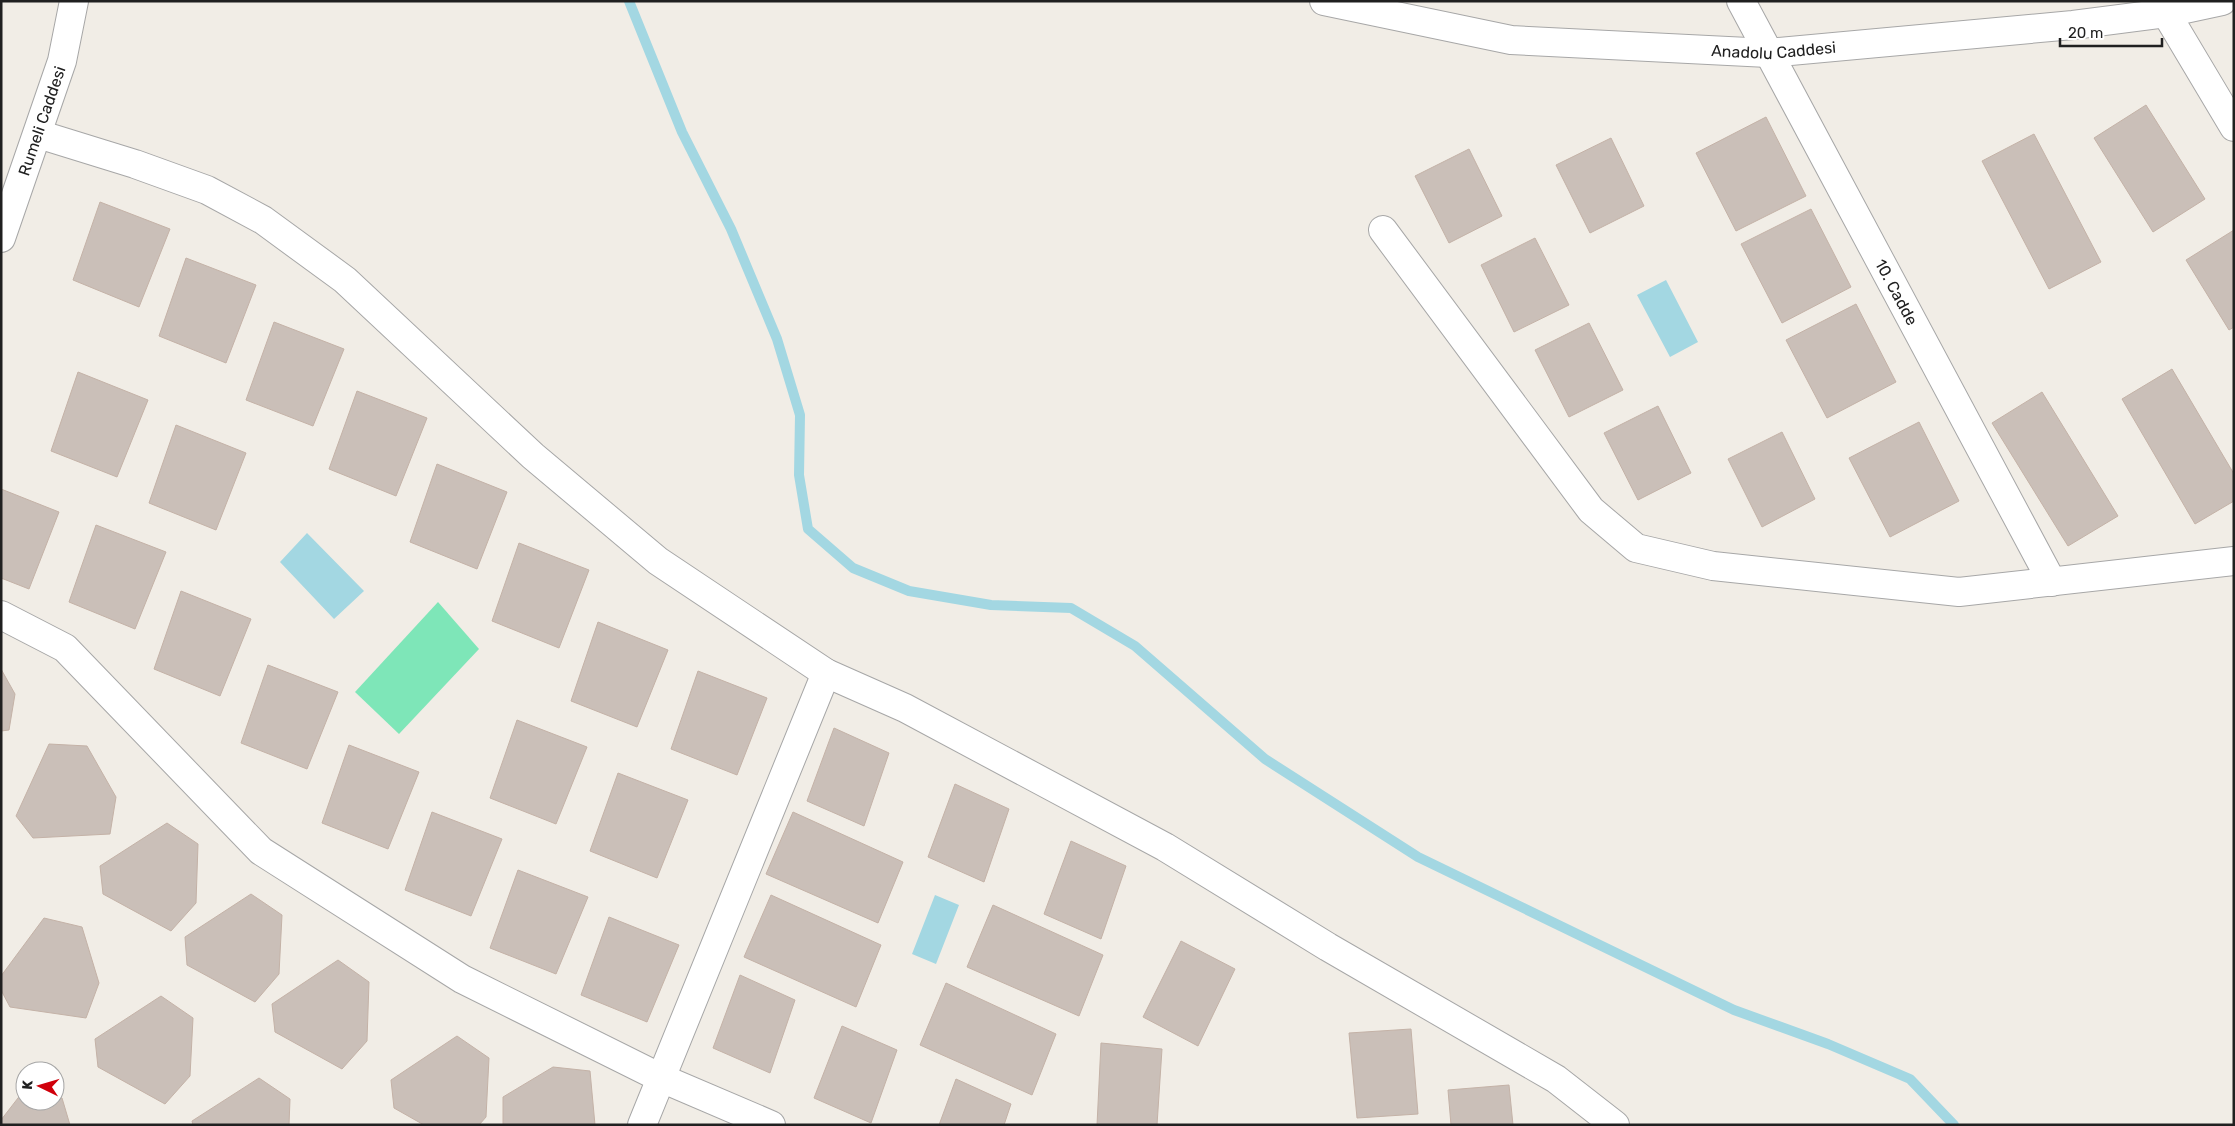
<svg xmlns="http://www.w3.org/2000/svg" width="2235" height="1126" viewBox="0 0 2235 1126" font-family="Rubik,sans-serif">
	<rect width="100%" height="100%" fill="#f1ede6"/>
	<path fill="#7ee6b8" d="M438,602L479,649L399,734L355,692Z"/>
	<path fill="#a3d7e2" d="M1666,280L1698,342L1670,357L1637,295Z
		M307,533L364,591L334,619L280,562Z
		M935,895L959,905L936,964L912,954Z"/>
	<g fill="none" stroke-linecap="round" stroke-linejoin="round">
		<path stroke="#a3d7e2" stroke-width="10" d="M629,1L682,132L731,229L777,339L800,415L799,475L808,529L853,568L909,591L991,605L1071,608L1135,646L1265,759L1418,857L1734,1010L1828,1044L1910,1079L1954,1125"/>
	</g>
	<path fill="#cabfb8" stroke="#c4b2a7" d="M2146,105L2205,199L2153,232L2094,138Z
		M1766,117L1806,196L1736,231L1696,153Z
		M2034,134L2101,262L2049,289L1982,161Z
		M1611,138L1644,206L1590,233L1556,165Z
		M1469,149L1502,216L1449,243L1415,176Z
		M100,202L170,229L139,307L73,280Z
		M1811,209L1851,287L1782,323L1741,244Z
		M2234,230V327L2229,330L2186,260Z
		M1535,238L1569,305L1514,332L1481,265Z
		M186,258L256,285L226,363L159,336Z
		M1856,304L1896,382L1827,418L1786,340Z
		M274,322L344,349L313,426L246,400Z
		M1589,323L1623,390L1569,417L1535,350Z
		M2172,369L2234,474V501L2195,524L2122,399Z
		M78,372L148,400L117,477L51,451Z
		M357,391L427,418L396,496L329,469Z
		M2042,392L2118,516L2068,546L1992,423Z
		M1658,406L1691,473L1638,500L1604,433Z
		M1919,422L1959,501L1890,537L1849,458Z
		M176,425L246,453L216,530L149,503Z
		M1782,432L1815,499L1762,527L1728,459Z
		M437,464L507,492L477,569L410,542Z
		M1,489L59,512L29,589L1,578Z
		M96,525L166,552L135,629L69,602Z
		M519,543L589,570L559,648L492,621Z
		M181,591L251,619L220,696L154,669Z
		M598,622L668,650L637,727L571,701Z
		M268,665L338,692L307,769L241,743Z
		M1,669L15,694L9,730L1,731Z
		M698,671L767,698L737,775L671,749Z
		M517,720L587,747L556,824L490,798Z
		M834,728L889,753L864,826L807,801Z
		M49,744L87,746L116,797L110,834L33,838L16,816Z
		M349,745L419,772L388,849L322,823Z
		M618,773L688,800L657,878L590,851Z
		M955,784L1009,809L984,882L928,857Z
		M432,812L502,839L471,916L405,890Z
		M793,812L903,862L878,923L766,874Z
		M167,823L198,844L196,903L171,931L103,894L100,866Z
		M1071,841L1126,866L1101,939L1044,914Z
		M518,870L588,897L556,974L490,948Z
		M251,894L282,915L279,974L255,1002L187,965L185,937Z
		M771,895L881,945L856,1007L744,957Z
		M993,905L1103,955L1079,1016L967,967Z
		M609,917L679,945L647,1022L581,995Z
		M44,918L82,927L99,983L86,1018L10,1007L1,990V976Z
		M1181,941L1235,969L1198,1046L1143,1017Z
		M338,960L369,982L367,1041L342,1069L275,1032L272,1004Z
		M740,975L795,1000L770,1073L713,1048Z
		M946,983L1056,1034L1032,1095L920,1045Z
		M161,996L193,1018L190,1076L165,1104L98,1067L95,1039Z
		M842,1026L897,1050L871,1123L814,1098Z
		M1411,1029L1418,1114L1357,1118L1349,1033Z
		M457,1036L489,1058L486,1117L479,1125H424L394,1108L391,1080Z
		M1101,1043L1162,1049L1157,1125H1097Z
		M553,1067L590,1071L595,1125H503V1097Z
		M259,1078L290,1099L289,1125H193L192,1121Z
		M956,1079L1011,1104L1004,1125H939Z
		M1509,1085L1513,1125H1451L1448,1090Z
		M25,1089V1101H55V1096L62,1098L70,1125H1V1120Z"/>
	<g fill="none" stroke-linecap="round" stroke-linejoin="round">
		<defs>
			<g id="minor">
				<path id="s1" d="M1741,1L2052,582"/>
				<path d="M2163,1L2166,13L2234,127"/>
				<path d="M38,134L135,164L207,190L263,220L345,280L533,456L658,561L826,673L905,708L1165,847L1328,947L1556,1079L1615,1125"/>
				<path d="M1383,230L1591,510L1636,548L1713,566L1959,592L2234,561"/>
				<path d="M1,615L65,648L261,851L462,979L661,1078L771,1125"/>
				<path d="M642,1125L826,673"/>
			</g>
			<g id="tertiary">
				<path id="s2" d="M1324,1L1511,40L1768,53L2073,25L2166,13L2222,1"/>
				<path id="s3" d="M1,238L62,61L74,1"/>
			</g>
		</defs>
		<use href="#minor" stroke="#a7a7a7" stroke-width="30"/>
		<use href="#tertiary" stroke="#a7a7a7" stroke-width="30"/>
		<use href="#minor" stroke="#fff" stroke-width="28"/>
		<use href="#tertiary" stroke="#fff" stroke-width="28"/>
	</g>
	<g text-anchor="middle" stroke-width="5" stroke-linejoin="round" paint-order="stroke">
		<g font-size="16" fill="#202020" stroke="#fff">
			<text dy="6" stroke="none"><textPath href="#s2" startOffset="454">Anadolu Caddesi</textPath></text>
			<text dy="6" stroke="none"><textPath href="#s3" startOffset="124">Rumeli Caddesi</textPath></text>
			<text dy="6" stroke="none"><textPath href="#s1" startOffset="330">10. Cadde</textPath></text>
		</g>
	</g>
	<rect width="2235" height="1126" fill="none" stroke="#202020" stroke-width="5"/>
	<g transform="translate(40 1086) rotate(275)"><circle r="24" fill="#ffffff" stroke="#a6a6a6"/>
	<path d="M0-4L9 19L0 12L-9 19Z" fill="#d0000b"/>
	<text y="-8" font-size="14" font-weight="bold" text-anchor="middle" fill="#202020">K</text>
	</g>
	<path d="M2060 38v8h102v-8" fill="none" stroke="#202020" stroke-width="2.5"/>
	<text x="2068" y="38" font-size="15" fill="#202020" stroke="#ffffff" stroke-width="4" paint-order="stroke">20 m</text>
</svg>
